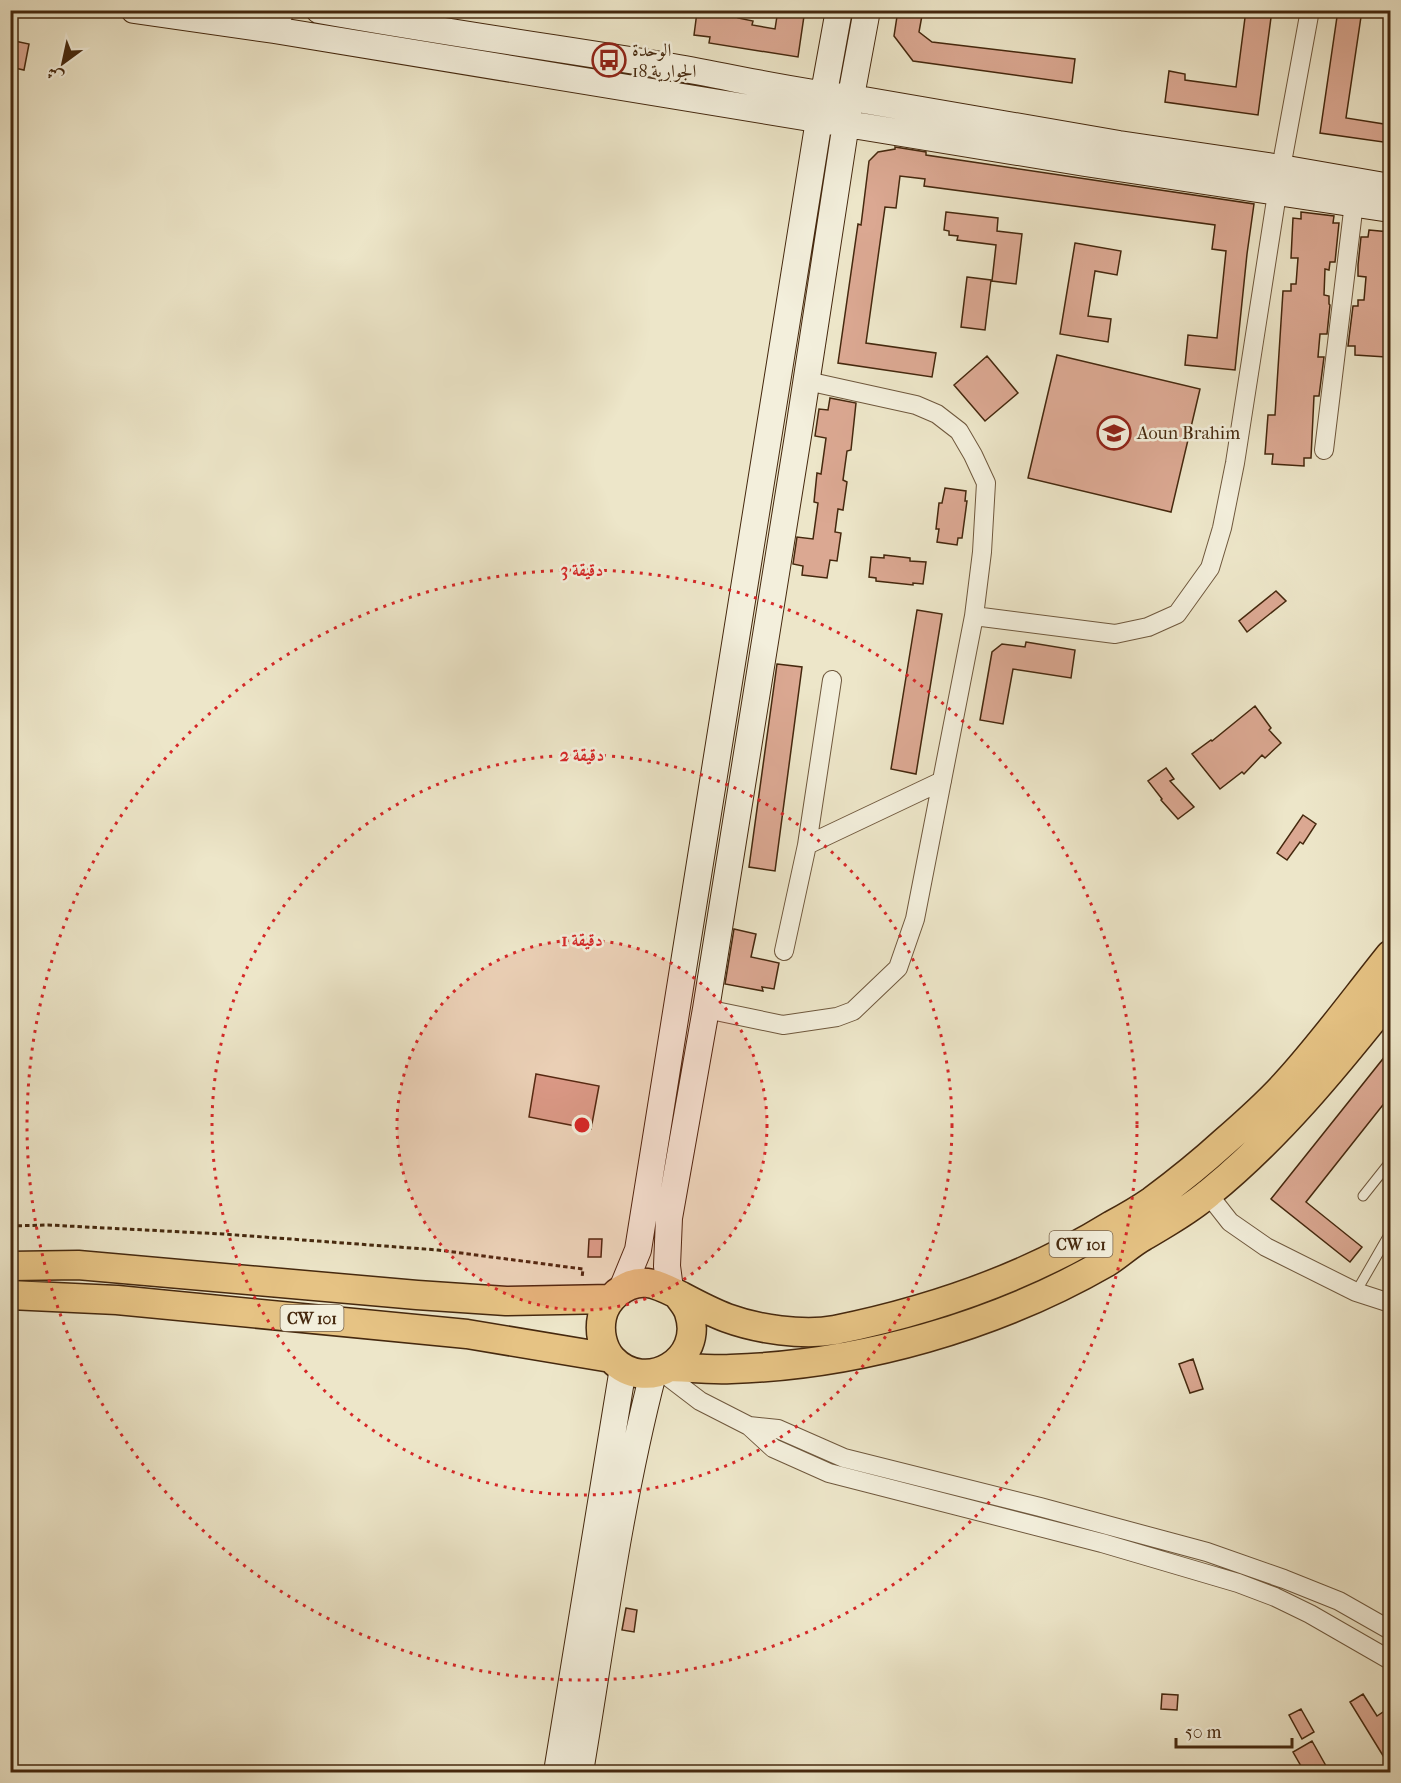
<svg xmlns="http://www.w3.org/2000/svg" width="1401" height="1783" viewBox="0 0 1401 1783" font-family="'IM FELL French Canon',Amiri,serif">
	<rect width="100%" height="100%" fill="#ede6c9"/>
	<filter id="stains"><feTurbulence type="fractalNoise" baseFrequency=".00333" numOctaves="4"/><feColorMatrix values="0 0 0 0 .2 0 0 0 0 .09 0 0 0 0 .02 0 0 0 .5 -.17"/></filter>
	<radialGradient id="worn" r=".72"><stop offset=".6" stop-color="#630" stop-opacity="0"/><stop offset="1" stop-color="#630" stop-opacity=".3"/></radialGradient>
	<path fill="#dba892" stroke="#45280e" stroke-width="1.5" d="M716,10H739L738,18L753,21L752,25L775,29L778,10H800V15L804,16L798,57L709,43L710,37L694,35L697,12L715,15Z
		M898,10H923L919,32L932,42L1075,59L1072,83L913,61L894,36Z
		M1246,10H1272L1258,115L1165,102L1169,71L1185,74V80L1236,87Z
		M1338,10H1362L1346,118L1390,125V143L1320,133Z
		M10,40L29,44L24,70L10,67Z
		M895,147L926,152V155L1254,204L1247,254L1235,370L1185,365L1188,335L1217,338L1226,251L1212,249L1215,225L924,186L925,179L900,176L896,208L885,207L866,343L936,353L932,377L838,363L858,224L861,225L869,161L878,152L895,149Z
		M946,212L998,218L997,231L1022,234L1016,284L992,281L996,245L957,240L958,236L949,235V231L944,230Z
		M1301,212L1334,216L1333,223H1339L1335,262H1330L1329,270L1325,269L1324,295L1329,296V304L1330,305L1327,334H1320L1318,357H1324L1319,396H1314L1311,458H1304V466L1272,464L1273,454H1265L1268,415H1275L1283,291H1291V284H1296L1298,258H1291L1293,218L1301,219Z
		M1369,230L1390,232V350L1387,349L1386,357L1355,355V346H1348L1353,306H1358V300H1364L1366,277L1358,276V265L1361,237H1368Z
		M1075,243L1121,251L1117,275L1095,271L1088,316L1111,319L1108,342L1060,334Z
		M967,277L991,280L985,330L961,327Z
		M1057,355L1200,389L1171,512L1028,478Z
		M987,356L1018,393L985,421L954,385Z
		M830,398L856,403L851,450L847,451L843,480L847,482L843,510L838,509L835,532L841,533L837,561L830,560L827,578L802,575L803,566L793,564L797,537L813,539L818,503L814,502L817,473L821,474L826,438L815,436L819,409L828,410Z
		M945,488L966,491L965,501H967L962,538H958L957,545L937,542L939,529H936L939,503H942Z
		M884,555L910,558V561L926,562L923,584L913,583V585L876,581V578L869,577L871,557L884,558Z
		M1276,591L1286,601L1247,632L1239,621Z
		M917,610L942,614L916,774L891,769Z
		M1026,642L1075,650L1071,678L1013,669L1003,724L980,720L992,652L1002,644L1025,647Z
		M777,664L802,667L775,871L749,867Z
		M1255,706L1271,728L1269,730L1281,743L1265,758L1262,755L1244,774L1242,772L1220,789L1192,754L1211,740L1212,741Z
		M1166,768L1174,779L1170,781L1194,807L1178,819L1161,800L1162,799L1148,781Z
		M1303,815L1316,824L1303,844L1300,842L1287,860L1277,853Z
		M734,929L756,934L751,957L779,963L774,989L762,987L763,991L725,984Z
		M1390,1050V1096L1306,1202L1362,1247L1350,1262L1271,1199Z
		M536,1074L599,1086L591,1129L529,1117Z
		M589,1239H602L601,1257H588Z
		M1193,1359L1203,1389L1190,1393L1179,1364Z
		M626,1608L637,1610L634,1632L622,1630Z
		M1162,1694L1178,1695L1177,1710L1161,1709Z
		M1363,1694L1377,1716L1383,1712L1390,1725V1767L1350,1702Z
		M1301,1709L1314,1732L1302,1739L1289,1715Z
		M1312,1741L1330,1773H1305L1293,1752Z"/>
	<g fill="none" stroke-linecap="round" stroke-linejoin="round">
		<defs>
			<path id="lane" d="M1363,1196L1390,1162
				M1356,1292L1390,1233"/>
			<path id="street" d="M274,30L286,10
				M807,381L916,405L937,414L959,431L973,455L986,483L982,552L974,616L1115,634L1148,627L1177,614L1210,568L1222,528L1235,463L1281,168L1310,10
				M1324,450L1354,203
				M807,845L832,680
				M784,951L807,845L942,781
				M706,1009L783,1025L837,1017L853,1011L898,968L915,919L974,616
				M1208,1194L1230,1222L1266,1247L1356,1292L1390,1303
				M662,1372L700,1401L749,1426L773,1448L829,1473L1102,1543L1238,1583L1275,1597L1310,1614L1390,1660
				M749,1426L778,1429L844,1458L1040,1507L1207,1552L1284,1579L1339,1601L1390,1630"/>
			<path id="secondary" d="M134,10L274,30L1085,163L1390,209
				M319,10C436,31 555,48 673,67C732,77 791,92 852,98L1119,144L1281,168L1390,187
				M622,1289L638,1250L819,120L839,10
				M670,1289L667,1266L669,1218L706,1009L798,436L846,123L867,10
				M557,1772L623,1368
				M580,1772C602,1640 619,1505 653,1374"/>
			<path id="primary" d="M10,1266L78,1265L417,1295L506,1301L611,1299
				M677,1294C681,1300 687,1306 689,1313C705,1360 646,1395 612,1359C602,1348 599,1331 602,1317C604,1307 610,1299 617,1293C641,1274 658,1285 681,1296C696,1304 711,1312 727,1318C757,1329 803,1336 835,1330C933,1310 1026,1278 1112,1225C1125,1218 1139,1210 1152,1201C1176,1183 1200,1164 1223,1143C1246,1123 1269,1103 1289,1080C1325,1040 1357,996 1390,955
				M10,1295L117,1300L467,1334L611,1358
				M672,1367C692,1368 712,1370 731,1369C860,1365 996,1326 1107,1262C1120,1254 1131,1243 1144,1236C1166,1223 1189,1210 1209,1193C1278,1137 1335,1067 1390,998"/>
		</defs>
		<use href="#lane" stroke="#6f583d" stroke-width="11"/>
		<use href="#street" stroke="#6f583d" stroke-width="20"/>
		<use href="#secondary" stroke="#45280e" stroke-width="28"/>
		<use href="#primary" stroke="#45280e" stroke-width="31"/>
		<path stroke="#45280e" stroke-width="3" stroke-dasharray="4.5 3" stroke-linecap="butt" d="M10,1226L48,1225L223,1234L438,1250L583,1269L582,1278"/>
		<use href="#lane" stroke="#f3efdc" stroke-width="9"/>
		<use href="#street" stroke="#f3efdc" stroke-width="18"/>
		<use href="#secondary" stroke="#f3efdc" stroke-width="26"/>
		<use href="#primary" stroke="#e6c384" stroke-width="28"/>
	</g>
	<circle cx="582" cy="1125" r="185" fill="#d62828" fill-opacity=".12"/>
	<g fill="none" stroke="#d62828" stroke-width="3" stroke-dasharray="3 6">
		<circle cx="582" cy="1125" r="185"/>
		<circle cx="582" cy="1125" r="370"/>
		<circle cx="582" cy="1125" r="555"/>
	</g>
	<defs>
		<symbol id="bus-ring" viewBox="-11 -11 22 22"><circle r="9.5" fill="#f3efdc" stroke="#8f2418" stroke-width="1.5"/><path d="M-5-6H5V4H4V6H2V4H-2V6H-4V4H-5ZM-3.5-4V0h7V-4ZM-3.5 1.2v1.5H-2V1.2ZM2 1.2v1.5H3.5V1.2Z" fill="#8f2418"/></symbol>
		<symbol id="school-ring" viewBox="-11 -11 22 22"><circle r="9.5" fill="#f3efdc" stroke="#8f2418" stroke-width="1.5"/><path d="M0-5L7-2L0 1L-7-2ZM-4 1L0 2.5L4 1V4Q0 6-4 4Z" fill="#8f2418"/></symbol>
	</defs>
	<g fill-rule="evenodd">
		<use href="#bus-ring" x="590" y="41" width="38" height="38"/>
		<use href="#school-ring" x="1095" y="414" width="38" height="38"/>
	</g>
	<g text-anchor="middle" stroke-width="5" stroke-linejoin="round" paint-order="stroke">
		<g fill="#f3efdc" stroke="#79644c" stroke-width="1.5">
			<rect x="1049.5" y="1231" width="63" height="26" rx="4.5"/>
			<rect x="280.5" y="1305" width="63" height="26" rx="4.5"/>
		</g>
		<g font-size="16" font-weight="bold" fill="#45280e">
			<text x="1081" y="1250">CW 101</text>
			<text x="312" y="1324">CW 101</text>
		</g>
		<g font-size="18" fill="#45280e" stroke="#f3efdc" text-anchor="start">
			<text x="632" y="56">الوحدة<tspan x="632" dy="21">الجوارية 18</tspan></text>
			<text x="1137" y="439">Aoun Brahim</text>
		</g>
	</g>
	<circle cx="582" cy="1125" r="9" fill="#d62828" stroke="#f3efdc" stroke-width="3"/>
	<g font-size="18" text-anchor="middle" font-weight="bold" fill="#d62828" stroke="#f3efdc" stroke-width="5" stroke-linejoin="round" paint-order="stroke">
		<text x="582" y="576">3 دقيقة</text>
		<text x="582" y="761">2 دقيقة</text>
		<text x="582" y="946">1 دقيقة</text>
	</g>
	<rect width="1401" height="1783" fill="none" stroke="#ede6c9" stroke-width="36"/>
	<rect x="12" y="12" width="1377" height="1759" fill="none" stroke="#45280e" stroke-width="3"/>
	<rect x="18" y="18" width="1365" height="1747" fill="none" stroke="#45280e" stroke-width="1.5"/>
	<g transform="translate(63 63) rotate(213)" stroke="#f3efdc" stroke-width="4.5" paint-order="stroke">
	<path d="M0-4.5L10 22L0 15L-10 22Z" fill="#45280e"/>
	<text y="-9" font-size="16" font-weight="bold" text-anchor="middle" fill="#45280e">ش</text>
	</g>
	<path d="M1176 1738v9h116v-9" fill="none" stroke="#45280e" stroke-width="3"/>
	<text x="1185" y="1738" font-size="18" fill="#45280e" stroke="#f3efdc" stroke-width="4.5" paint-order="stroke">50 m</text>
	<rect width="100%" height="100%" filter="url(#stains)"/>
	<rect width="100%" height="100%" fill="url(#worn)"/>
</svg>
